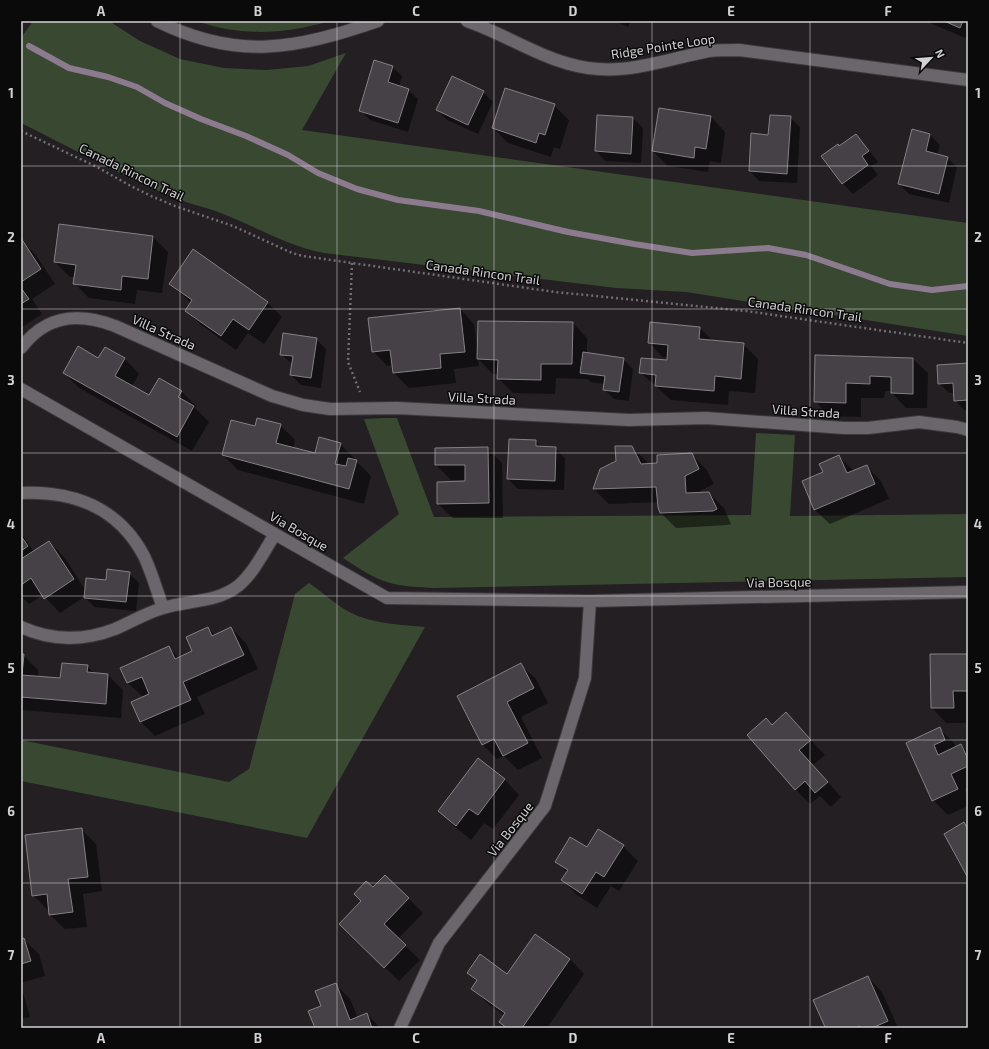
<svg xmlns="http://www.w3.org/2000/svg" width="989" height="1049" viewBox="0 0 989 1049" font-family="'Exo 2',sans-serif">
	<rect width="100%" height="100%" fill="#231f23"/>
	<path fill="#394831" d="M33,21H109L140,41L180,59L224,68L267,70L308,66L346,53L302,130L968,223V336L686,292L616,288L324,253C289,246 260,229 228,216C211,208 191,205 173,197C121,176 72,148 21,123V38Z
		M197,21H330C286,34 241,37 197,21Z
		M383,418H397L434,517L751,515L756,433L795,435L790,516L968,514V577L434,588C418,587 403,587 387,582C371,577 357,567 343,558L399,514L364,419Z
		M309,583C325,594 340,609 358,616C379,624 403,625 425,627L307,838L21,781V740L229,782L249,769L295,594Z"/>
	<path fill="#0007" d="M615,21H631L628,27Z
		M929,21H968V39L932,24Z
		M392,67L402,76L399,87L408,90L418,99L408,132L370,120L360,110Z
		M483,92L493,102L478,134L447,120L437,110Z
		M554,105L569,120L560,149L554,147L551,157L508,143L493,128Z
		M598,116L633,118L643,128L641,163L605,161L596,151Z
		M711,117L725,132L721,163L710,161L708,172L668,166L653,151Z
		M790,117L800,127L797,183L759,181L750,171L769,136Z
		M912,131L930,135L940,145L937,155L947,158L957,167L949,203L909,194L899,184Z
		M856,135L865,145L878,162L871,166L878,175L853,194L843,184L823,156L839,147Z
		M153,237L168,252L162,293L137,290L135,304L89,298L74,283L75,277H70L55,262Z
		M21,240L35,254L55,284L32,299L42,314L21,328Z
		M193,251L268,303L282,317L264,344L248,333L236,350L201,325L186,310L191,303L170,284Z
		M460,309L474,324L477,348L573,323L587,338V354L623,359L633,369L629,401L614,399L604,389V384L591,382L587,379L556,378L555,394L513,393L498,378V374H493L478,359L479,366L454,369L456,383L409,388L394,373L393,365L387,366L373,351Z
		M700,328L714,342L743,344L758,359L755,393L729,391L728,405L671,400L641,373L668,361V358L663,357L649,343Z
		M316,339L326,349L321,388L301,385L291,375L292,364L281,354Z
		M105,348L125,359L139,374L132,386L150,396L181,391L196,406L195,408L209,422L192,451L79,388L64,373L99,359Z
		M816,356L913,359L928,373L927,408H906L892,393V391H885L884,398H861V417L830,416L815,401Z
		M968,364V410H964L955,400L954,393H949L939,383Z
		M280,425L295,440L293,448L315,454L340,444L355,459V460L371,476L364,504L238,470L223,455L256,427Z
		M536,441L542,448H555L565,458L564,490L518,489L508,479Z
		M632,447L647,462L648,465L658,464L691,454L706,469L714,484L700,491V493H709L724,508L731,524L728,525L676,528L661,513L658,502L609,504L594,489L601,470L617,462Z
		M487,448L502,463L503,518H453L438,504L466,482V480H451L436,465Z
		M839,457L854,471L866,466L881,481L889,499L830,524L815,510L803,481L824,472Z
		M21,533L34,552L49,542L64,557L86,591L129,573L139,583L136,611L95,607L84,597L60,613L43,595L29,604L21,596Z
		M208,628L215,635L231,628L246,643L258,669L197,697L205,714L155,736L141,722L143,697L128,683L168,647L179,658L194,652Z
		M21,655H23L38,670V677L61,679L87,666L95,674L108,675L123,690L121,718L21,710Z
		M968,655V723H946L932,708Z
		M521,665L536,679L548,703L521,717L542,758L518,770L504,756L497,759L483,745Z
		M786,714L825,755L813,765L841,797L831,807L820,796L810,804L796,790L748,735L766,719L773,726Z
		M939,728L954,743L956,747L961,745L968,752V787L965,789L968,795V806L948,815L933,800L907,743Z
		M478,760L505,780L519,795L493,829L484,823L471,840L454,826L439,811Z
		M81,829L96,844L102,891L83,894L87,927L65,929L50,915V910H48L33,895Z
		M623,846L638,861L619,891L611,886L597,908L577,895L563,880L568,873L556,861L587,849Z
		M373,889L408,898L423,913L398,939L420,960L399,981L355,939Z
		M21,940H24L39,954L45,976L21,983Z
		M570,959L584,974L547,1028H506L500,1022L505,1016L487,1003L473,989L477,982L468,973L507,975Z
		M868,977L882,992L898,1028H825Z
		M335,984L350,999L358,1018L367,1014L380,1028H316L323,1007Z
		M21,985L30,1017L21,1019Z"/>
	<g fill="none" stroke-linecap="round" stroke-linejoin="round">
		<path stroke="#8c7b8e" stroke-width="6" d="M29,46L69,68L108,77L137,87L165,103L201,119L246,136L288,155L318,173L357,189L398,200L479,211L568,232L634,244L692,253L768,248L806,255L890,284L932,290L968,286"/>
	</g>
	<path fill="#454146" stroke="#848085" d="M944,21H963L960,28Z
		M374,60L393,66L388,82L409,89L398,123L359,111Z
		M452,76L484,91L468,125L436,110Z
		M505,88L555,104L545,135L539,133L536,143L492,128Z
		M659,108L711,116L706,149L695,147L694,158L652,151Z
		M597,115L633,117L631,154L595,151Z
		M770,115L791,116L787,174L749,171L751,133L768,135Z
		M912,129L930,134L926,151L948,157L939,194L898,184Z
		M856,134L869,151L862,156L868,165L842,184L821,156L838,144L839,146Z
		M59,224L153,236L148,279L122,276L121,290L73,284L76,265L54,262Z
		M21,238L41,269L21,282Z
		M193,249L268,302L249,330L233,319L221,336L185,311L192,300L169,284Z
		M21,288L29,299L21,304Z
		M460,308L465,352L440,354L441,368L393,373L390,350L372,352L368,318Z
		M478,321L573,322L572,364H541V380L497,379L498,360L477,359Z
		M650,322L700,327L699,339L744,343L741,379L715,376L714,391L655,386L656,375L639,373L641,358L667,360L668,345L648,343Z
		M283,333L317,338L311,378L290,375L293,356L280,355Z
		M78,346L98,358L105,347L125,358L115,376L149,395L159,378L182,391L178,397L194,406L177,437L63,373Z
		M583,352L624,358L619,392L603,390L605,376L580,373Z
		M815,355L913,358V394L891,393V377L870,376V384L846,383V403L814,402Z
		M968,363V400L954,401L953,383L938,384L937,365Z
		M257,418L281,424L276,443L315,453L319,437L341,443L335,464L346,466L348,458L357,460L349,489L222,455L231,420L255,426Z
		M509,439L536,440V446L556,447L555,481L507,479Z
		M615,446H632L641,464L657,463V455L692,453L699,469L685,476L686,493L709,492L717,509L713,511L660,513L658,507L656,487L593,489L600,469L616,461Z
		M488,447L489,503L437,504V482L465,481V465H435V448Z
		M839,455L847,473L867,465L875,484L814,510L802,481L823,472L819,464Z
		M21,536L28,546L21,551Z
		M49,541L74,579L44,599L31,578L21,585V559Z
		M107,569L130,572L126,602L84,598L86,578L106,580Z
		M208,627L212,636L231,627L244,655L183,682L191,700L140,722L131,702L149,694L142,677L127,683L120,668L169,646L175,659L192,651L186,637Z
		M21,654H24L22,675L60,678L62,663L88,665L87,672L108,674L106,704L21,697Z
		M930,654H968V691H953L954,708H931Z
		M521,663L534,688L507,702L528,743L503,756L494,739L482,745L457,696Z
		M786,712L811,740L799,750L828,782L815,793L805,781L795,790L747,735L766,718L772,725Z
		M940,727L945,740L934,745L938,755L961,744L968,759V766L951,774L958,789L932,801L906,743Z
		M478,758L505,779L478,815L469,809L456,826L438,811Z
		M964,822L968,830V878L944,834Z
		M82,828L88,877L68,879L73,912L49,915L47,894L32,896L25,835Z
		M598,829L624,845L604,877L596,872L582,894L561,880L568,870L555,862L570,837L587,847Z
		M385,875L409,898L384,924L406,945L384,968L339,924L361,901L354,894L366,881L373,887Z
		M535,934L570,959L522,1028H507L499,1022L505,1013L471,989L477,980L467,973L480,954L507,974Z
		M24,938L31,961L21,964V939Z
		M868,976L888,1021L872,1028H861L860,1026L855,1028H822L825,1027L813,1000Z
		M336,983L350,1020L367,1013L372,1028H315L308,1011L321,1006L315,991Z"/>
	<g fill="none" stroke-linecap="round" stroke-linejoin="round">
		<defs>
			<path id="minor" d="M157,21C238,61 296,49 378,21
				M467,21C511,36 550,66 598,69C634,72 673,58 709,51C719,50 729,50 739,50L968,80
				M21,348C46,315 78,312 115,326L272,396L303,405L330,409L397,408L629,420L706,418L844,428H868L919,422L957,427L968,430
				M21,389L387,598L590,601L968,592
				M21,493C74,491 118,507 144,556C152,573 157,591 163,608
				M21,627C52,641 84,641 115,629C131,622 146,613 163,608C188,600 216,603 238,586C253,574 265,550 275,534
				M400,1028L439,943L545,806L585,678L590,601"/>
		</defs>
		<use href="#minor" stroke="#3c393c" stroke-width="14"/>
		<path stroke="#716d71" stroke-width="2.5" stroke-dasharray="2 3" stroke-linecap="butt" d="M21,131L97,167L129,185L151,196L175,206L233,226L292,253L303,256L555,292L746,311L968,343
			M352,263L348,362L360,392"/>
		<use href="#minor" stroke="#6a666b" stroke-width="12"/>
	</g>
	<path fill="none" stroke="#d3d1d4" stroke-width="1" stroke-opacity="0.55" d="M180,21V1028M337,21V1028M494,21V1028M652,21V1028M810,21V1028M21,166H968M21,309H968M21,453H968M21,596H968M21,740H968M21,883H968"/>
	<g text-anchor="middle" stroke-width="3" stroke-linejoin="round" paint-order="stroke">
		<g font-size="13" fill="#d3d1d4" stroke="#0b0a0b">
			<text transform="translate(663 46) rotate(-9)" y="5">Ridge Pointe Loop</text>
			<text transform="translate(132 172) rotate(26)" y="5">Canada Rincon Trail</text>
			<text transform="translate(483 272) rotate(8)" y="5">Canada Rincon Trail</text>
			<text transform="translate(805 309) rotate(8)" y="5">Canada Rincon Trail</text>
			<text transform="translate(164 332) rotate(24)" y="5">Villa Strada</text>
			<text transform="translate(482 398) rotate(3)" y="5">Villa Strada</text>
			<text transform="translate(806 411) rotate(4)" y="5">Villa Strada</text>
			<text transform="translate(299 531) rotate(30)" y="5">Via Bosque</text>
			<text transform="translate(779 582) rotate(-1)" y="5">Via Bosque</text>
			<text transform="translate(510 829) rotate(-52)" y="5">Via Bosque</text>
		</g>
	</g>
	<rect width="989" height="1049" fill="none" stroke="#0b0a0b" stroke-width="44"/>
	<g transform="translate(931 58) rotate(64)" stroke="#0b0a0b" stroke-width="3" paint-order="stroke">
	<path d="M0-3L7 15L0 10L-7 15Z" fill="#d3d1d4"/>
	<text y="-6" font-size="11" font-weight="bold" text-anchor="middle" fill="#d3d1d4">N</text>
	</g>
	<rect x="22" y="22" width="945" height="1005" fill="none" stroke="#d3d1d4" stroke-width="1.5"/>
	<g font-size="13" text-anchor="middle" font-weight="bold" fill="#d3d1d4">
		<text x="101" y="16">A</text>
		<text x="258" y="16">B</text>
		<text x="416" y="16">C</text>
		<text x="573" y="16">D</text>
		<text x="731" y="16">E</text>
		<text x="888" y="16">F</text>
		<text x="11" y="98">1</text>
		<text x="978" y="98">1</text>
		<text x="11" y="242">2</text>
		<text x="978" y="242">2</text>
		<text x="11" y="385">3</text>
		<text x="978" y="385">3</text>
		<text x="11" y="529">4</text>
		<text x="978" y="529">4</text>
		<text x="11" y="673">5</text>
		<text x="978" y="673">5</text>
		<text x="11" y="816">6</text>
		<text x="978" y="816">6</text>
		<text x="11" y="960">7</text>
		<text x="978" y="960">7</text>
		<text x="101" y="1043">A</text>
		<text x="258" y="1043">B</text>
		<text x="416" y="1043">C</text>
		<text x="573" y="1043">D</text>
		<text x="731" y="1043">E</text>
		<text x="888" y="1043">F</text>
	</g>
</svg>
